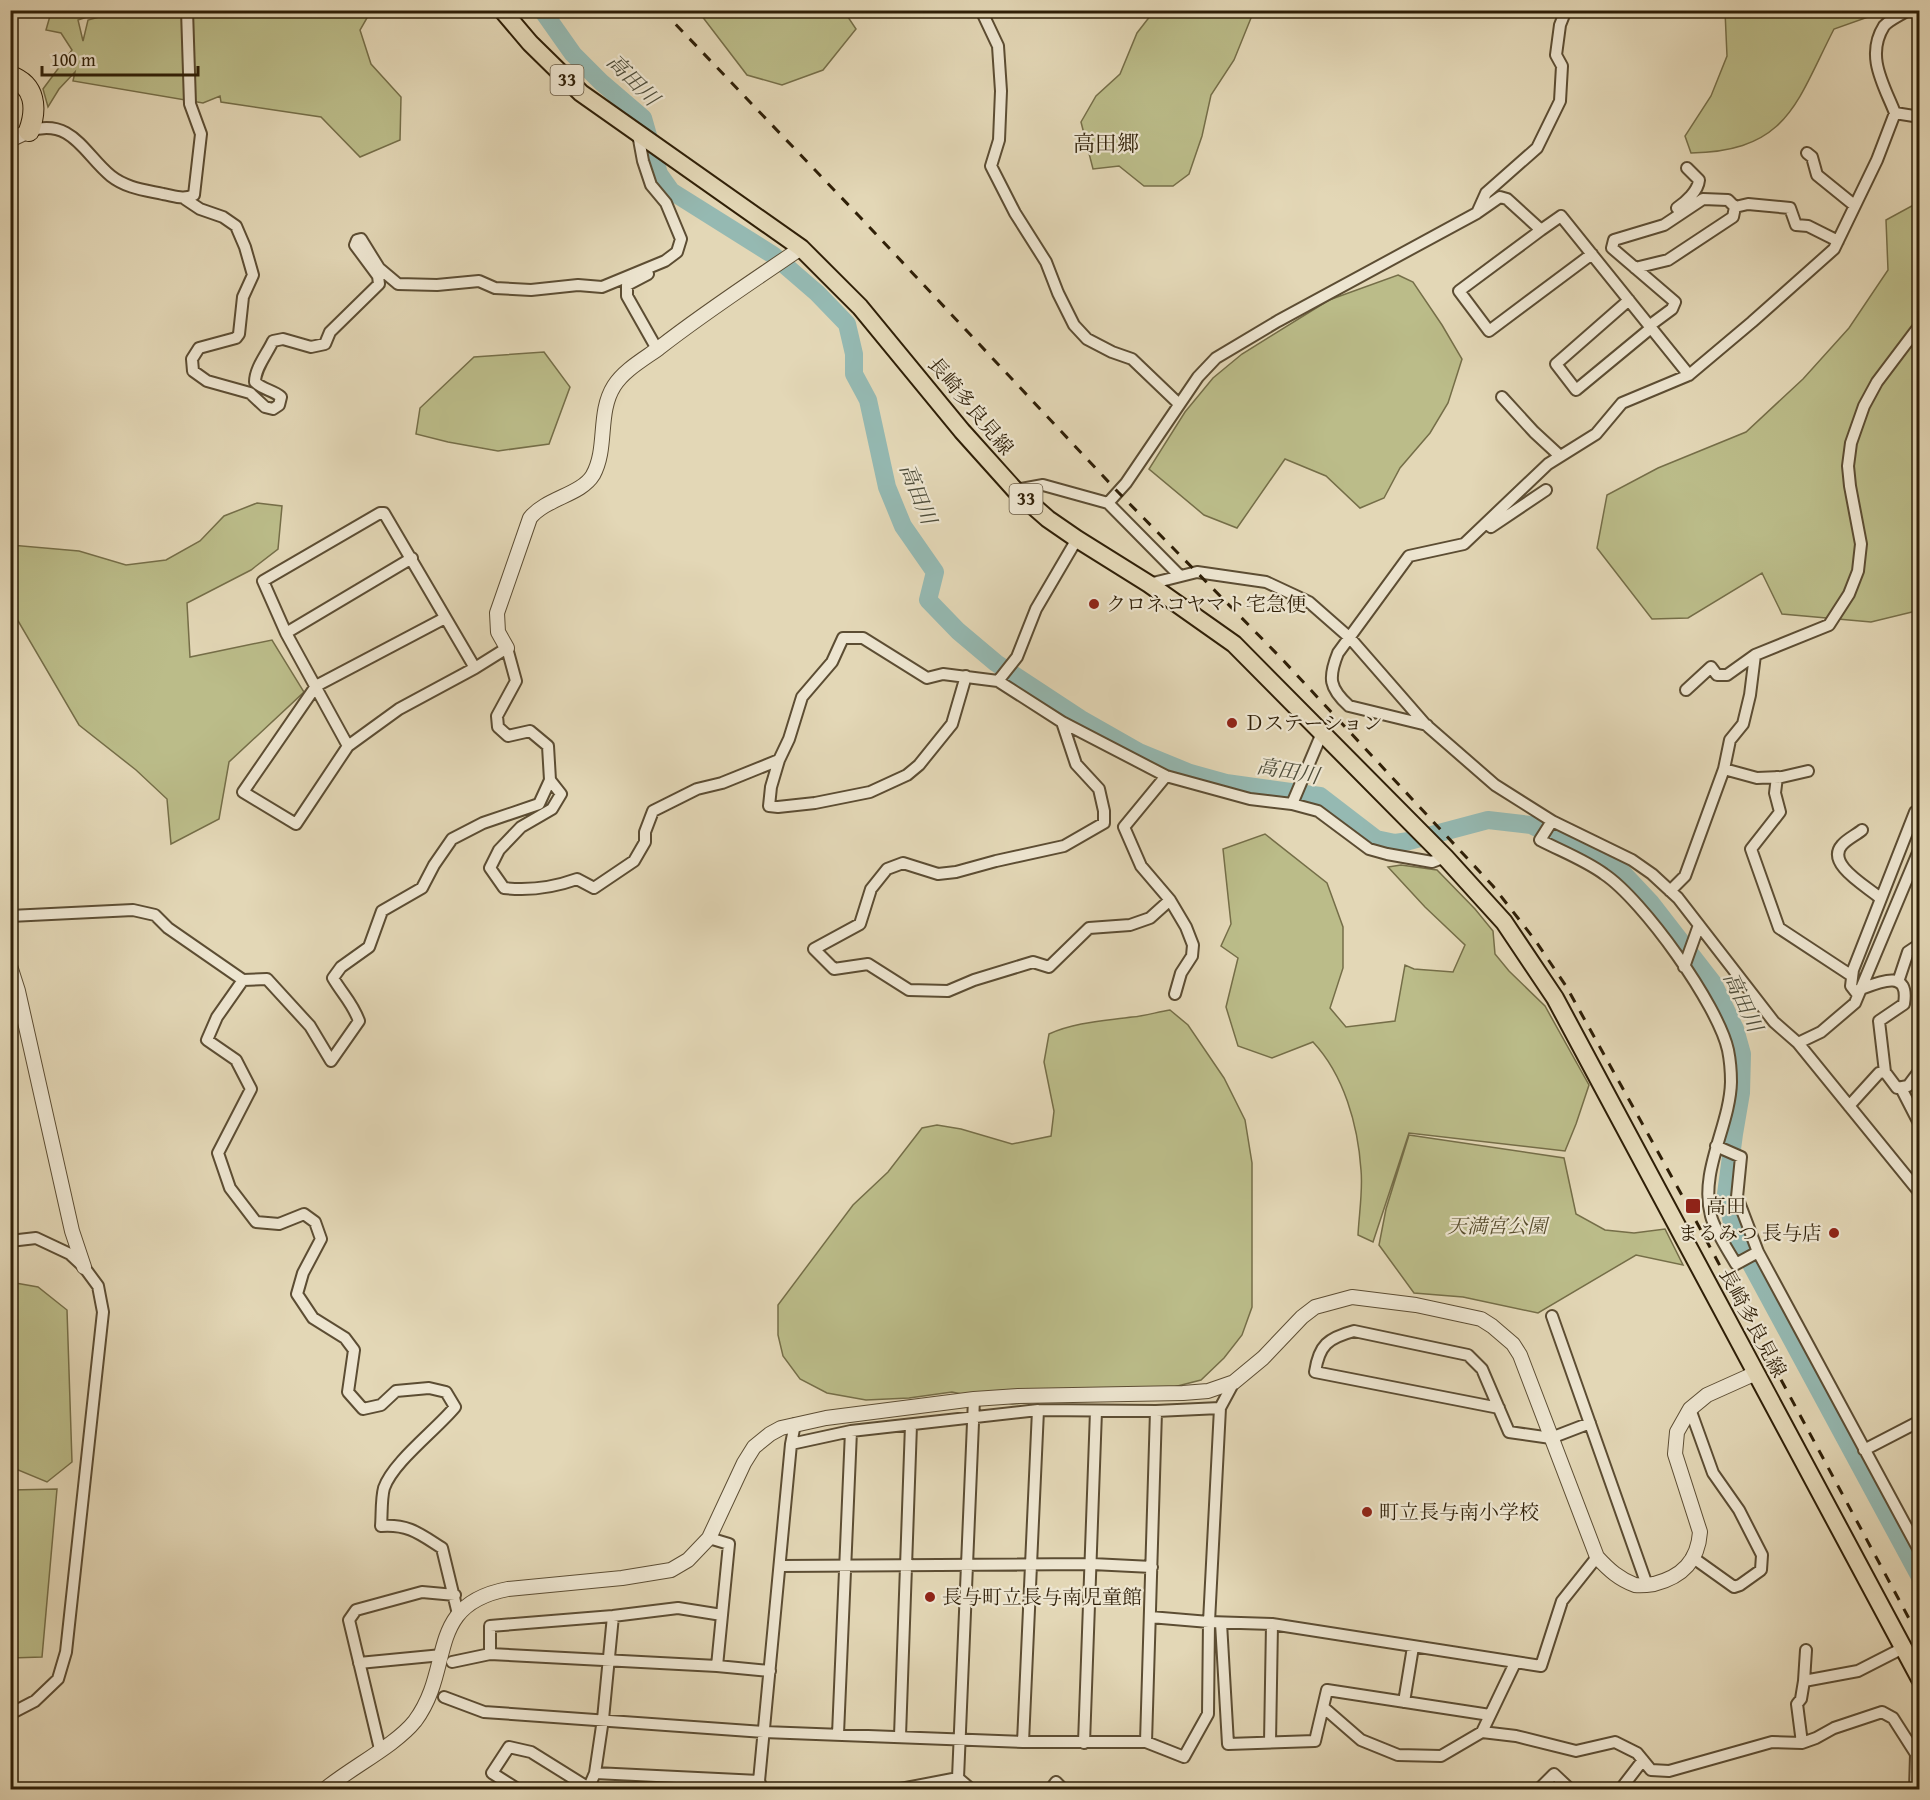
<svg xmlns="http://www.w3.org/2000/svg" width="1930" height="1800" viewBox="0 0 1930 1800" font-family="'Gentium Book Plus','Noto Serif JP',serif">
	<rect width="100%" height="100%" fill="#e3d7b6"/>
	<filter id="stains"><feTurbulence type="fractalNoise" baseFrequency=".00333" numOctaves="4"/><feColorMatrix values="0 0 0 0 .2 0 0 0 0 .09 0 0 0 0 .02 0 0 0 .5 -.17"/></filter>
	<radialGradient id="worn" r=".72"><stop offset=".6" stop-color="#630" stop-opacity="0"/><stop offset="1" stop-color="#630" stop-opacity=".3"/></radialGradient>
	<path fill="#bbbc89" stroke="#756e48" stroke-width="1.5" d="M274,10L276,13L279,10L371,11L360,30L371,64L401,97L400,140L360,157L321,117L221,102L220,96L203,103L73,81L75,72L59,89L48,107L43,89L72,50L61,33L46,30L50,16L48,11H105L78,20L83,41L88,20L121,11Z
		M698,11H844L856,29L823,70L782,85L747,75Z
		M1154,11H1249L1251,18L1234,60L1211,95L1202,136L1189,174L1173,186H1144L1119,166L1093,169L1081,122L1096,96L1120,74L1137,33Z
		M1725,11V10L1885,11L1834,29C1796,103 1788,151 1691,153L1685,136L1711,96L1727,56Z
		M1919,202V612H1912L1871,622L1782,614L1762,573L1688,618L1652,619L1597,548L1607,495L1658,468L1746,432L1803,379L1849,328L1888,270L1886,220Z
		M1398,275L1413,282L1442,325L1462,359L1448,403L1430,433L1400,468L1384,498L1360,508L1326,476L1285,459L1237,528L1204,515L1149,469L1185,412L1213,378L1242,354L1329,300Z
		M544,352L570,387L549,444L498,451L448,442L416,434L420,408L474,357Z
		M257,503L282,506L278,549L251,570L187,603L190,657L272,640L304,692L229,762L219,819L171,844L167,799L136,770L79,725L17,619H11V545L79,551L126,565L166,560L200,541L224,516Z
		M1265,834L1327,883L1343,927V968L1330,1008L1346,1027L1395,1021L1405,965L1414,969L1453,972L1465,945L1425,907L1388,867L1401,865L1437,870L1475,909L1493,931L1495,954L1509,971L1545,1006L1589,1085L1576,1124L1565,1151L1409,1133L1373,1242L1358,1235C1359,1214 1363,1191 1361,1170C1358,1125 1344,1075 1313,1042L1272,1058L1238,1046L1226,1007L1238,958L1221,946L1231,924L1223,849Z
		M1170,1010L1188,1025L1224,1078L1245,1120L1252,1163V1307L1242,1335L1224,1358L1201,1380L1158,1391L1012,1404L952,1392L909,1398L866,1400L827,1393L800,1379L783,1356L778,1335V1305L853,1205L888,1172L922,1128L937,1125L961,1129L1012,1144L1051,1136L1054,1111L1044,1062L1049,1034C1076,1022 1104,1021 1132,1017C1145,1016 1157,1012 1170,1010Z
		M1409,1135L1564,1158L1576,1214L1605,1230L1634,1233L1665,1229L1683,1265L1636,1255L1538,1313L1463,1297L1414,1293L1379,1245L1386,1209Z
		M10,1282L38,1287L67,1310L72,1462L47,1482L11,1467Z
		M57,1489L42,1657L11,1658V1490Z"/>
	<g fill="none" stroke-linecap="round" stroke-linejoin="round">
		<path stroke="#95b9b2" stroke-width="18" d="M542,10L573,54L601,82L643,118L659,174L671,191L773,255L817,293L847,324L854,354V374L868,400L887,487L903,526L935,572L928,600L958,631L996,663L1081,719L1139,752L1190,773L1226,783L1320,796L1376,839L1395,843L1409,841L1488,820L1531,825L1619,869L1651,903L1713,983L1735,1029L1742,1054L1741,1093L1734,1134L1726,1194L1732,1223L1739,1242L1920,1577"/>
		<defs>
			<path id="minor" d="M981,10L998,46L1001,91L999,140L991,166L1015,213L1046,262L1058,293L1074,325L1087,339L1112,352L1132,359L1179,404
				M1895,113L1920,117
				M29,131C72,117 84,154 111,176C126,188 145,190 163,194C175,196 183,200 194,195L201,134L190,104L187,10
				M1807,153L1812,157L1817,175L1854,205
				M185,199L200,209L223,217L236,226L245,247L253,275L243,297L239,334L236,338L199,348L192,359L193,371L207,381L250,393L265,407L273,409L279,405L281,397C273,390 263,390 255,382C255,368 267,354 273,341L283,339L311,347L325,344L330,332L379,284L378,276L355,245L357,240L361,239L379,268L398,284L437,285L479,281L495,288L531,290L578,285L602,287L665,261L677,252L681,239L666,203L651,185L643,161L638,134
				M1735,207L1748,204L1790,208L1796,225L1808,226L1838,241
				M1677,208C1686,202 1698,191 1699,180L1687,168
				M1477,213L1486,193L1537,148L1560,101L1562,66L1556,55L1560,25L1566,10
				M1541,230L1459,291L1489,331L1592,254
				M1635,268L1668,260L1733,217L1735,207L1728,200L1703,199L1664,225L1614,240L1612,248L1675,302L1672,309L1649,326
				M648,274L627,285V296L657,349
				M1629,300L1556,364L1576,390L1651,328
				M1502,397L1534,432L1560,456
				M1015,490L1043,485L1108,503L1179,575
				M1108,503L1126,483L1198,377L1216,358L1278,321L1477,213L1500,197L1507,199L1541,230L1561,216L1689,375
				M1486,523L1491,527L1546,490
				M1149,584L1197,572L1266,582L1309,602L1350,638L1425,724L1495,785L1552,821L1632,860L1652,874L1678,898L1774,1022L1798,1043L1920,1193
				M445,618L316,686L243,792L296,824L348,746L399,709L475,668L507,648L516,681L497,716L498,727L508,736L530,731L548,746L550,780L561,794L552,809L521,827L499,850L490,868L504,888C530,891 552,888 577,879L594,888L634,861L645,842V832L653,811L697,789L722,783L779,760
				M286,633L412,558
				M966,676L952,724L919,765L907,775L870,792L815,803L778,807L769,806L771,787L779,760L789,739L802,697L832,662L843,638H863L927,678L943,674L998,681L1062,722L1076,764L1099,789L1104,811V823L1064,846L996,861L956,872L938,874L903,863L887,869L871,889L860,924L814,949L834,969L868,964L909,990L948,991L974,980L1033,962L1049,967L1089,928L1130,925L1150,918L1170,900
				M998,681L1017,657L1036,609L1077,539
				M1686,690L1711,667L1717,675H1727L1755,655
				M1062,722L1166,776L1250,799L1292,804L1318,811L1369,849L1387,854L1432,862L1445,857
				M1427,725L1349,706C1329,688 1328,678 1338,653L1409,556L1464,544L1548,464L1596,434L1622,403L1689,375L1752,322L1834,249L1877,160L1895,113C1884,85 1865,56 1884,26C1889,20 1901,15 1908,10
				M348,746L286,633L263,581L380,513H384L475,668
				M1724,769L1757,778L1782,777L1808,771
				M1166,776L1124,827L1141,866L1170,900L1186,927L1193,945L1192,956L1181,973L1175,994
				M1777,777L1775,793L1780,812L1751,849L1779,928L1852,976
				M1292,804L1322,733
				M1552,821L1540,840C1561,851 1585,860 1604,874C1643,900 1718,1005 1728,1050C1730,1060 1731,1072 1731,1082C1730,1126 1699,1171 1711,1216C1715,1231 1728,1250 1736,1264L1758,1252
				M1862,830C1856,835 1847,839 1842,845C1825,864 1868,887 1880,898
				M1670,891L1685,876L1724,769L1730,740L1743,724L1750,695L1755,655L1829,625L1849,594L1858,571L1861,544L1850,486L1848,466L1851,443L1864,406L1877,382L1920,325
				M10,916L133,910L155,915L168,928L243,980L267,979L310,1026L331,1061L359,1021C352,1002 343,995 333,978L341,967L369,947L382,911L422,888L434,865L452,839L483,823L539,804L550,780
				M1684,967L1699,925
				M243,980L217,1017L207,1040L236,1060L251,1089L218,1153L230,1188L256,1222L279,1224L304,1214L315,1222L321,1239L303,1273L297,1294L313,1318L345,1338L354,1350L348,1392L363,1409L381,1405L396,1391L429,1388L446,1392L455,1407C436,1430 393,1462 384,1488C381,1499 382,1515 381,1526C409,1524 420,1534 442,1548L458,1614
				M1898,982L1908,952L1920,944
				M1858,995L1851,986L1853,970L1915,812
				M1798,1043L1821,1032L1855,1003L1920,848
				M1885,1072L1897,1088L1908,1086L1920,1070
				M1901,1088L1920,1125
				M1849,1106L1879,1073L1885,1072L1879,1021L1904,1004C1910,968 1879,982 1861,989
				M1716,1146L1741,1157L1737,1197L1758,1252L1920,1552
				M10,1241L36,1238L70,1254L84,1267L98,1286L103,1312L66,1652L58,1679L35,1701L10,1714
				M1552,1316L1647,1585
				M1499,1408L1315,1372C1319,1345 1328,1338 1354,1331L1468,1355L1482,1369L1509,1432L1551,1438L1590,1423
				M1690,1409L1713,1473L1739,1510L1762,1555L1761,1570L1740,1585L1734,1587L1692,1557
				M791,1444L851,1431L1038,1410L1156,1411L1220,1408
				M1864,1450L1920,1421
				M709,1538L729,1544L722,1615
				M780,1566L1092,1564L1152,1567
				M1150,1617L1209,1622L1272,1624L1541,1666L1562,1601L1597,1557
				M1221,1623L1228,1744L1315,1741L1323,1707L1361,1740L1398,1755L1441,1756L1482,1732L1515,1663
				M490,1654V1626L613,1616L678,1608L722,1615L717,1666
				M452,1662L490,1654L717,1666L770,1671
				M359,1663L442,1655
				M1804,1681L1806,1650
				M444,1697L484,1712L764,1732L1023,1742H1146L1184,1757L1208,1714L1209,1622L1220,1408L1234,1382
				M1404,1702L1413,1647
				M1323,1707L1327,1690L1490,1715
				M1482,1732L1516,1736L1576,1751L1615,1742L1637,1753L1651,1770L1669,1771L1772,1742L1802,1743L1816,1738L1834,1728L1882,1712L1893,1718L1916,1754L1915,1790
				M838,1734L851,1431
				M900,1736L911,1425
				M1023,1742L1038,1410
				M1146,1742L1156,1411
				M1270,1742L1272,1624
				M1084,1743L1096,1411
				M1802,1743L1797,1704L1801,1699L1804,1681L1858,1671L1903,1648
				M380,1749L349,1620L356,1610L422,1592L455,1595
				M595,1773L603,1719L613,1616
				M958,1778L972,1790
				M589,1787L595,1773L759,1781
				M519,1790L492,1773L509,1747L531,1752L592,1790
				M763,1790L759,1781L791,1444L795,1424
				M895,1790L958,1778L974,1399
				M1050,1790L1056,1782L1064,1790
				M1538,1790L1554,1774L1571,1790
				M1620,1790L1643,1760"/>
			<path id="tertiary" d="M10,140L29,131
				M507,648L498,632L497,613L530,518C546,498 581,495 593,475C608,448 597,413 614,386C624,370 644,359 659,348C705,312 753,281 801,248
				M10,966L18,991L72,1231L84,1267
				M324,1790C350,1768 395,1746 415,1721C455,1667 424,1605 508,1589L622,1578L671,1570L688,1560L709,1538L744,1463L754,1447L770,1434L781,1428L826,1418L974,1399L1018,1396L1183,1393L1208,1391L1234,1382L1263,1358L1302,1317L1315,1307L1352,1297L1416,1305L1481,1319L1492,1326L1513,1344L1520,1355L1597,1557C1609,1570 1619,1579 1635,1585C1641,1586 1648,1585 1654,1584C1682,1577 1698,1561 1700,1532L1675,1454L1677,1432L1690,1409L1707,1395L1756,1373"/>
			<path id="primary" d="M502,10L530,43L581,93L801,248L860,307L962,431L1015,490L1048,519L1077,539L1149,584L1234,644L1445,857L1504,922L1555,998L1920,1679"/>
			<path id="motorway" d="M10,76C36,85 37,109 29,131"/>
		</defs>
		<use href="#minor" stroke="#5c4d33" stroke-width="14"/>
		<use href="#tertiary" stroke="#5c4d33" stroke-width="16"/>
		<use href="#primary" stroke="#2f1f07" stroke-width="20"/>
		<use href="#motorway" stroke="#2f1f07" stroke-width="22"/>
		<use href="#minor" stroke="#ede5d0" stroke-width="10"/>
		<use href="#tertiary" stroke="#ede5d0" stroke-width="14"/>
		<use href="#primary" stroke="#e3d7b6" stroke-width="16"/>
		<use href="#motorway" stroke="#e3d7b6" stroke-width="20"/>
		<path stroke="#2f1f07" stroke-width="3" stroke-dasharray="10 10" stroke-linecap="butt" d="M662,10L859,216L1118,492L1281,658L1493,886L1535,940L1566,986L1689,1208L1920,1639"/>
	</g>
	<g fill="#8f2418" stroke="#ede5d0" stroke-width="2">
		<circle cx="1094" cy="604" r="6"/>
		<circle cx="1232" cy="723" r="6"/>
		<rect x="1685" y="1198" width="16" height="16" rx="3"/>
		<circle cx="1834" cy="1233" r="6"/>
		<circle cx="1367" cy="1512" r="6"/>
		<circle cx="930" cy="1597" r="6"/>
	</g>
	<g text-anchor="middle" stroke-width="4.5" stroke-linejoin="round" paint-order="stroke">
		<g fill="#ede5d0" stroke="#685a43" stroke-width="1.5">
			<rect x="550.5" y="65" width="33" height="30" rx="4.5"/>
			<rect x="1009.5" y="484" width="33" height="30" rx="4.5"/>
		</g>
		<g font-size="18" font-weight="bold" fill="#2f1f07">
			<text x="567" y="86">33</text>
			<text x="1026" y="505">33</text>
		</g>
		<g font-size="20" fill="#2f1f07" stroke="#ede5d0">
			<text transform="translate(971 406) rotate(50)" y="7">長崎多良見線</text>
			<text transform="translate(1753 1323) rotate(62)" y="7">長崎多良見線</text>
		</g>
		<g font-size="20" fill="#2f1f07" stroke="#ede5d0" text-anchor="start">
			<text x="1106" y="611">クロネコヤマト宅急便</text>
			<text x="1244" y="730">Ｄステーション</text>
			<text x="1706" y="1213">高田</text>
			<text x="1822" y="1240" text-anchor="end">まるみつ 長与店</text>
			<text x="1379" y="1519">町立長与南小学校</text>
			<text x="942" y="1604">長与町立長与南児童館</text>
		</g>
		<g font-size="20" font-style="italic" fill="#594e2e" stroke="#ede5d0">
			<text x="1497" y="1233">天満宮公園</text>
		</g>
		<g font-size="21" font-style="italic" fill="#4e4d3a" stroke="#ede5d0">
			<text transform="translate(633 80) rotate(45)" y="7">高田川</text>
			<text transform="translate(918 494) rotate(68)" y="7">高田川</text>
			<text transform="translate(1288 771) rotate(10)" y="7">高田川</text>
			<text transform="translate(1743 1002) rotate(65)" y="7">高田川</text>
		</g>
		<g font-size="22" fill="#2f1f07" stroke="#ede5d0">
			<text x="1106" y="151">高田郷</text>
		</g>
	</g>
	<rect width="1930" height="1800" fill="none" stroke="#e3d7b6" stroke-width="36"/>
	<rect x="12" y="12" width="1906" height="1776" fill="none" stroke="#2f1f07" stroke-width="3"/>
	<rect x="18" y="18" width="1894" height="1764" fill="none" stroke="#2f1f07" stroke-width="1.5"/>
	<path d="M42 66v9h156v-9" fill="none" stroke="#2f1f07" stroke-width="3"/>
	<text x="51" y="66" font-size="18" fill="#2f1f07" stroke="#ede5d0" stroke-width="4.5" paint-order="stroke">100 m</text>
	<rect width="100%" height="100%" filter="url(#stains)"/>
	<rect width="100%" height="100%" fill="url(#worn)"/>
</svg>
